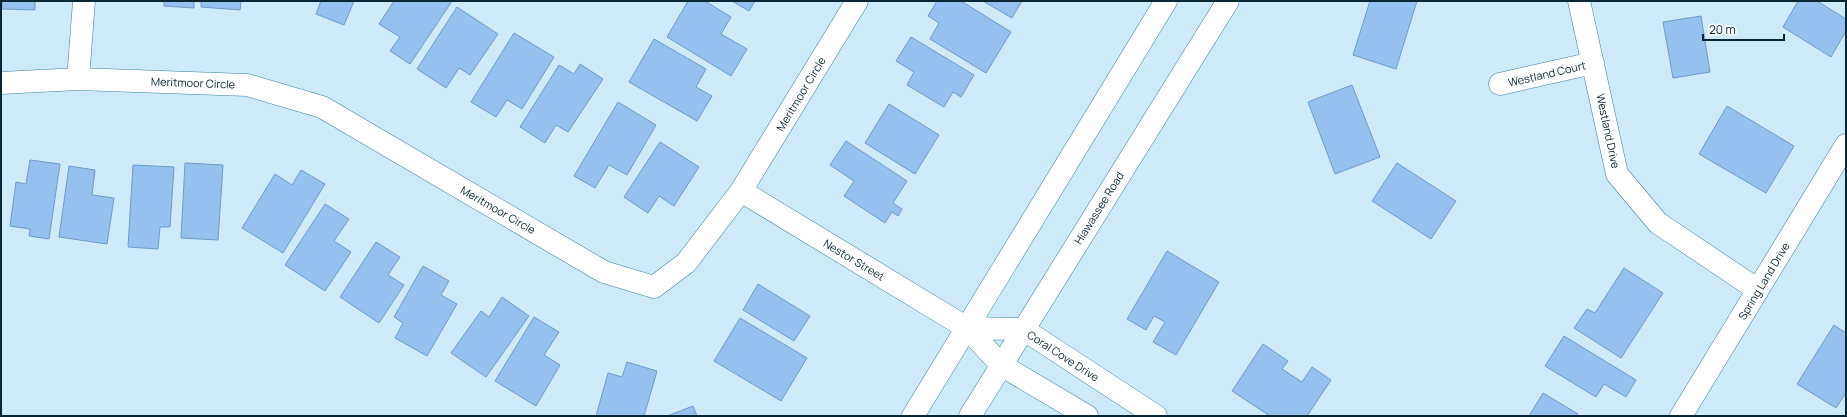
<svg xmlns="http://www.w3.org/2000/svg" width="1847" height="417" viewBox="0 0 1847 417" font-family="Manrope,sans-serif">
	<rect width="100%" height="100%" fill="#cee9f7"/>
	<path fill="#94c1f0" stroke="#6e9bca" d="M2,1H35V10L2,9Z
		M164,1H194V8L164,6Z
		M201,1H241L240,10L201,7Z
		M321,1H354L344,25L316,14Z
		M394,1H452L410,64L390,51L400,37L379,24Z
		M688,1H705L731,17L721,34L747,49L731,76L667,37Z
		M732,1H755L749,11Z
		M937,1H961L1011,32L986,73L930,39L939,23L928,16Z
		M983,1H1022L1012,18Z
		M1370,1H1417L1396,69L1353,55Z
		M1798,1H1817L1846,19V31L1831,57L1783,27Z
		M457,7L498,34L470,75L459,68L446,88L417,69Z
		M1701,16L1710,72L1673,78L1663,22Z
		M514,33L554,57L522,109L507,100L496,117L471,102Z
		M911,37L974,75L961,97L953,92L944,107L907,85L914,72L896,61Z
		M654,39L706,69L696,87L712,96L697,121L629,82Z
		M580,64L603,79L568,132L556,125L545,143L520,127L559,65L574,74Z
		M1352,85L1380,157L1335,174L1308,102Z
		M618,102L656,125L627,175L609,165L595,188L574,176Z
		M889,104L939,135L915,174L865,143Z
		M1727,106L1794,146L1766,193L1699,154Z
		M846,141L907,181L893,203L902,209L898,216L892,212L885,223L844,196L854,181L830,165Z
		M660,142L699,167L674,206L659,196L648,213L624,197Z
		M30,160L60,164L49,239L29,236L30,229L10,226L16,182L26,184Z
		M185,163L223,165L218,240L181,238Z
		M1397,163L1456,201L1431,239L1372,201Z
		M133,165L174,167L170,227H160L158,249L128,247Z
		M69,166L95,170L92,195L114,198L107,244L59,237Z
		M301,170L325,184L283,253L242,228L275,174L292,185Z
		M325,204L349,219L334,241L351,252L325,291L285,265Z
		M376,242L400,257L388,275L404,285L379,323L340,297Z
		M1167,251L1219,282L1176,355L1153,342L1165,322L1154,316L1146,330L1127,319Z
		M423,266L449,281L441,295L457,304L427,356L395,338L403,323L394,317Z
		M1624,268L1663,293L1621,358L1574,328L1587,309L1595,313Z
		M758,284L810,316L794,341L743,310Z
		M502,297L529,316L486,377L451,353L481,311L489,317Z
		M534,317L559,332L544,355L560,365L536,406L495,381Z
		M740,318L807,358L781,401L714,361Z
		M1834,325L1846,333V393L1836,408L1797,384Z
		M1564,336L1636,380L1626,397L1604,384L1596,397L1545,366Z
		M1263,344L1288,361L1282,369L1302,382L1312,367L1331,380L1307,416H1270L1232,391Z
		M627,362L657,371L644,416H596L608,373L622,377Z
		M1543,393L1578,414L1577,416H1529Z
		M693,406L697,416H667Z"/>
	<g fill="none" stroke-linecap="round" stroke-linejoin="round">
		<defs>
			<path id="street" d="M1579,1L1617,174L1658,223L1758,290
				M78,79L84,1
				M1,83L78,79L247,85L322,107L604,272L654,287L686,263L741,191L857,1
				M1500,84L1593,63
				M741,191L967,328L1001,365L1087,416
				M967,328L1023,329L1156,416
				M1681,416L1846,145"/>
			<path id="secondary" d="M913,416L1166,1
				M970,416L1228,1"/>
		</defs>
		<use href="#street" stroke="#3b82a2" stroke-width="23"/>
		<use href="#secondary" stroke="#3b82a2" stroke-width="23"/>
		<use href="#street" stroke="#fff" stroke-width="22"/>
		<use href="#secondary" stroke="#fff" stroke-width="22"/>
	</g>
	<g text-anchor="middle" stroke-width="4" stroke-linejoin="round" paint-order="stroke">
		<g font-size="11" fill="#082633" stroke="#fff">
			<text transform="translate(1547 74) rotate(-13)" y="4">Westland Court</text>
			<text transform="translate(193 83) rotate(2)" y="4">Meritmoor Circle</text>
			<text transform="translate(801 94) rotate(-59)" y="4">Meritmoor Circle</text>
			<text transform="translate(1608 131) rotate(78)" y="4">Westland Drive</text>
			<text transform="translate(1099 208) rotate(-58)" y="4">Hiawassee Road</text>
			<text transform="translate(498 210) rotate(30)" y="4">Meritmoor Circle</text>
			<text transform="translate(854 260) rotate(31)" y="4">Nestor Street</text>
			<text transform="translate(1764 281) rotate(-59)" y="4">Spring Land Drive</text>
			<text transform="translate(1063 356) rotate(33)" y="4">Coral Cove Drive</text>
		</g>
	</g>
	<rect width="1847" height="417" fill="none" stroke="#082633" stroke-width="4"/>
	<path d="M1703 34v6h81v-6" fill="none" stroke="#082633" stroke-width="2"/>
	<text x="1709" y="34" font-size="12" fill="#082633" stroke="#ffffff" stroke-width="3" paint-order="stroke">20 m</text>
</svg>
